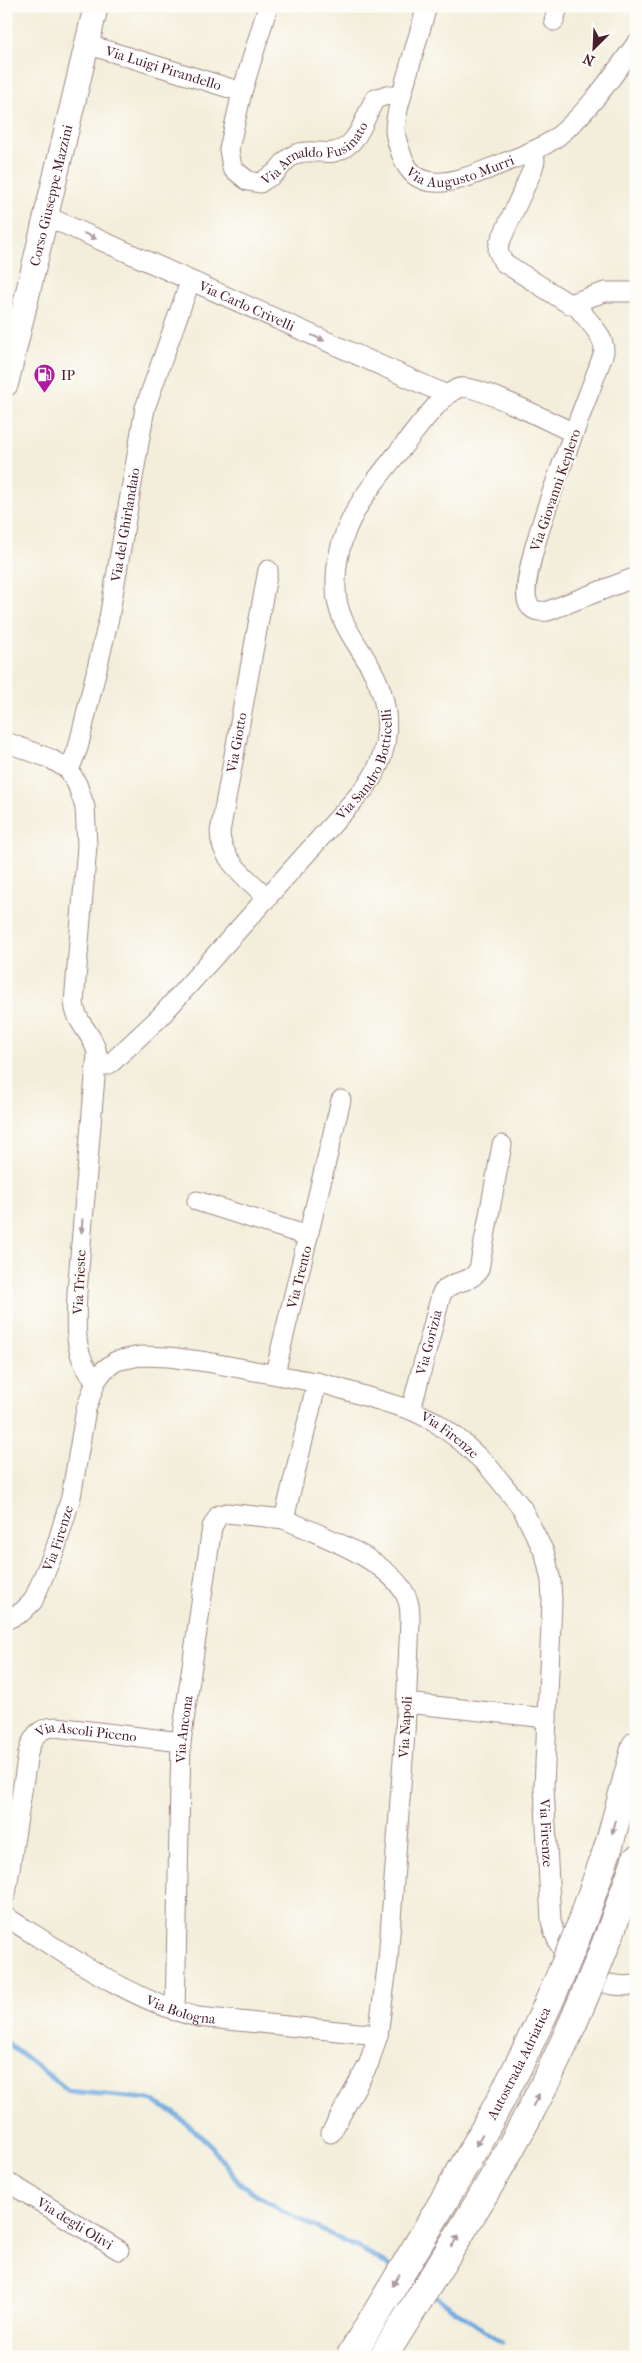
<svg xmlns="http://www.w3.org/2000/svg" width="642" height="2363" viewBox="0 0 642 2363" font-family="'IM FELL French Canon',serif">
	<rect width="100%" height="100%" fill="#fdfcf7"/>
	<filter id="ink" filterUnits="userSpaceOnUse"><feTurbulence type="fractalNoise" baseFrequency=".02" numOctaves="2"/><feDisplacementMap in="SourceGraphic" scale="10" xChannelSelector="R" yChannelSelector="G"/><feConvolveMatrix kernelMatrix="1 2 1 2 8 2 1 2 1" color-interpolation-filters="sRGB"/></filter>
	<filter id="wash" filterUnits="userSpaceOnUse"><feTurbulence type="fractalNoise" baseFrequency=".0096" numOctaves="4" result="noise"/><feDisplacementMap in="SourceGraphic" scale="20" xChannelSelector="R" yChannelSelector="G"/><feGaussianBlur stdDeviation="1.12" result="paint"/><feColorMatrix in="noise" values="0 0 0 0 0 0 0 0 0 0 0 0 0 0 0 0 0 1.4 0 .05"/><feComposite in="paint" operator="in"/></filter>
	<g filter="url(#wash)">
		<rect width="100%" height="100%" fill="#f3eeda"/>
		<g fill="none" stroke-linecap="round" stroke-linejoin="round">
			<path stroke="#70a9df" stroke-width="5" d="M6,2042L69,2091L148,2099L173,2112L208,2142L239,2183L281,2210L372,2255L394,2269
				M432,2295L502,2342"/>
		</g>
	</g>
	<g filter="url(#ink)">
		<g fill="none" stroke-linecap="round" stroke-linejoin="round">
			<defs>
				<g id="minor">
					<path id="s1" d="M268,6L242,92L229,149L232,168L248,181L260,183C265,179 272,176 276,172C283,165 286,158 296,154C309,149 321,154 334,152C359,147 364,117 375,99L387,95L401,98"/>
					<path id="s2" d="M427,6C420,31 413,55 406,79C402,96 395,113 395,131C396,140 399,148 402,156C418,200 465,178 496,166C520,156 544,149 563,132C591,108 614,74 636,44"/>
					<path d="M554,21L558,6"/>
					<path id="s3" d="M86,44L242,92"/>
					<path d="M534,151L535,161L532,171L499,244L498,251L503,262L569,304L605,292H636"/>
					<path id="s4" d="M46,216L447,395"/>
					<path d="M575,303C584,319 605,333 604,352C591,392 514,573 528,603C531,611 540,612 548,611L636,577"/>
					<path d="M6,742L51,759L69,770L77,784L85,807L87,846L74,1003C76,1024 93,1033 97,1053L77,1292C76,1325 72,1356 96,1381"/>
					<path id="s5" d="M69,770L78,748L109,618L145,408L190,282"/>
					<path id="s6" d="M268,898C249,880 220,860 220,832L268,570"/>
					<path id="s7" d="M96,1065H107L112,1062L160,1017L365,788C392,753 393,709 372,670C358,643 336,621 336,588C334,527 368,490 404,445C416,431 442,393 459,388C476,383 554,424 574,433"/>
					<path d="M197,1201L308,1236L275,1373"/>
					<path d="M308,1236L341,1100"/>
					<path d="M317,1382L284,1519C319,1535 395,1561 408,1601C410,1607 410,1614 410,1620L405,1733L388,1960L378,2035L369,2063L331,2133"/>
					<path id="s8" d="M411,1410L441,1295C450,1278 470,1286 479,1269L502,1145"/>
					<path id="s9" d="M6,1620L22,1612L33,1601L56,1547L71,1497L86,1409L96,1381L104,1370L116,1361L140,1356L169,1357L207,1362L325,1384L411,1410L434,1421L461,1441L488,1466L522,1508L545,1554L551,1581L552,1601L544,1787L551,1921C560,1961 593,1991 636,1985"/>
					<path d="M406,1703L547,1718"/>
					<path id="s10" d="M6,1894L28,1753C32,1738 38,1727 56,1727L181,1742"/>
					<path id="s11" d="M6,1917C63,1952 134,2002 198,2017L378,2035"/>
					<path id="s12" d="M175,2011L181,1742L212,1527L219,1515L227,1513L284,1519"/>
					<path id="s13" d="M6,2181L119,2250"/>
				</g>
				<g id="major">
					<path id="s14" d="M6,384L96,6"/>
				</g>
				<path id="highway" d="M582,1922L609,1845L636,1746
					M610,1933L636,1860"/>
			</defs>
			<use href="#minor" stroke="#9e8682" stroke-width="21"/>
			<use href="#major" stroke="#9e8682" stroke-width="26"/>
			<use href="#highway" stroke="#9e8682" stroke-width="30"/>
			<use href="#minor" stroke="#fff" stroke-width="19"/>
			<use href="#major" stroke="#fff" stroke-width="24"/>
			<use href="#highway" stroke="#fff" stroke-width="28"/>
			<defs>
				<g id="highway-bridge">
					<path id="s15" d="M350,2357C435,2216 524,2077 582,1922"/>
					<path d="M383,2357C432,2277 484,2199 528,2116C560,2057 586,1995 610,1933"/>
				</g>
			</defs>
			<use href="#highway-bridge" stroke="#9e8682" stroke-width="30" stroke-linecap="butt"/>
			<use href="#highway-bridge" stroke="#fff" stroke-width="28"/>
		</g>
		<defs><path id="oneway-solid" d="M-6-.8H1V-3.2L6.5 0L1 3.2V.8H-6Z" transform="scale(1.25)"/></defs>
		<g fill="#ae9aa0">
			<use href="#oneway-solid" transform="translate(90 236) rotate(25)"/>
			<use href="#oneway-solid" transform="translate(318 338) rotate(24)"/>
			<use href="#oneway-solid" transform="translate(82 1226) rotate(94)"/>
			<use href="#oneway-solid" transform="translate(614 1827) rotate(106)"/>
			<use href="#oneway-solid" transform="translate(536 2100) rotate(-63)"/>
			<use href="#oneway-solid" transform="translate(479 2140) rotate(119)"/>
			<use href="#oneway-solid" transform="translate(455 2241) rotate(-58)"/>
			<use href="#oneway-solid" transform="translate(396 2280) rotate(121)"/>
		</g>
	</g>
	<defs>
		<symbol id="fuel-pin" viewBox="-11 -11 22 30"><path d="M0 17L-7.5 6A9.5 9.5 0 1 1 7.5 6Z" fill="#b5179e" stroke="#fdfcf7"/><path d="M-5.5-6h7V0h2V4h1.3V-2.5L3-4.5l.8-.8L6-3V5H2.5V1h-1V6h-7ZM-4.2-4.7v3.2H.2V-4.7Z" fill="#fff"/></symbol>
	</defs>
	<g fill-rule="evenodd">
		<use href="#fuel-pin" x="32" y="362" width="25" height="34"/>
	</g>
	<g text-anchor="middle" stroke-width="4" stroke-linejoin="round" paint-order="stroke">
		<g font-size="14" fill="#4a1f2b" stroke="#fdfcf7">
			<text dy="5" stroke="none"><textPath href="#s3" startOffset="81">Via Luigi Pirandello</textPath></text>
			<text dy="5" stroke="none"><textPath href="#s1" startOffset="266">Via Arnaldo Fusinato</textPath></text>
			<text dy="5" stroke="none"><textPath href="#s2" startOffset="226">Via Augusto Murri</textPath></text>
			<text dy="5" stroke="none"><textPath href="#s14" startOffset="194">Corso Giuseppe Mazzini</textPath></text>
			<text dy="5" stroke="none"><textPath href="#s4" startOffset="220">Via Carlo Crivelli</textPath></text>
			<text transform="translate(555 490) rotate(-71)" y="5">Via Giovanni Keplero</text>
			<text dy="5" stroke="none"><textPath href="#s5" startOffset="252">Via del Ghirlandaio</textPath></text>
			<text dy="5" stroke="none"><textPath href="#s6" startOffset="175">Via Giotto</textPath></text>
			<text dy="5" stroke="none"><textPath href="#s7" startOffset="412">Via Sandro Botticelli</textPath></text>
			<text transform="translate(299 1277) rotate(-76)" y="5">Via Trento</text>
			<text transform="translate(79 1282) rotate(-87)" y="5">Via Trieste</text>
			<text dy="5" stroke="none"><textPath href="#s8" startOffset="70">Via Gorizia</textPath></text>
			<text dy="5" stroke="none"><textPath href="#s9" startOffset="640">Via Firenze</textPath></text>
			<text dy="5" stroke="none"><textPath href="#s9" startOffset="101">Via Firenze</textPath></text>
			<text transform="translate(405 1727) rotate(-87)" y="5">Via Napoli</text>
			<text dy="5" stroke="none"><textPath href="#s12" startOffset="282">Via Ancona</textPath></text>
			<text dy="5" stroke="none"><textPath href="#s10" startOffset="215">Via Ascoli Piceno</textPath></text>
			<text dy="5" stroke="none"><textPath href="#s9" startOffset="1075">Via Firenze</textPath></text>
			<text dy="5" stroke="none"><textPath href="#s11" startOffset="199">Via Bologna</textPath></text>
			<text dy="5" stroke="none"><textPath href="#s15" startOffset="339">Autostrada Adriatica</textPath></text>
			<text dy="5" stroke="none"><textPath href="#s13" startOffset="81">Via degli Olivi</textPath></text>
		</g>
		<g font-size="14" fill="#4a1f2b" stroke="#fdfcf7" text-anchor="start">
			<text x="61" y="380">IP</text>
		</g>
	</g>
	<rect width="642" height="2363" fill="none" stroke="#fdfcf7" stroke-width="25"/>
	<g transform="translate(594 48) rotate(204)" stroke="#fdfcf7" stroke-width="4" paint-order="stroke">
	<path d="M0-4L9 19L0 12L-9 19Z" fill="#4a1f2b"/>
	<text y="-8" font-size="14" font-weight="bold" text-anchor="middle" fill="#4a1f2b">N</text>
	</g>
</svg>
